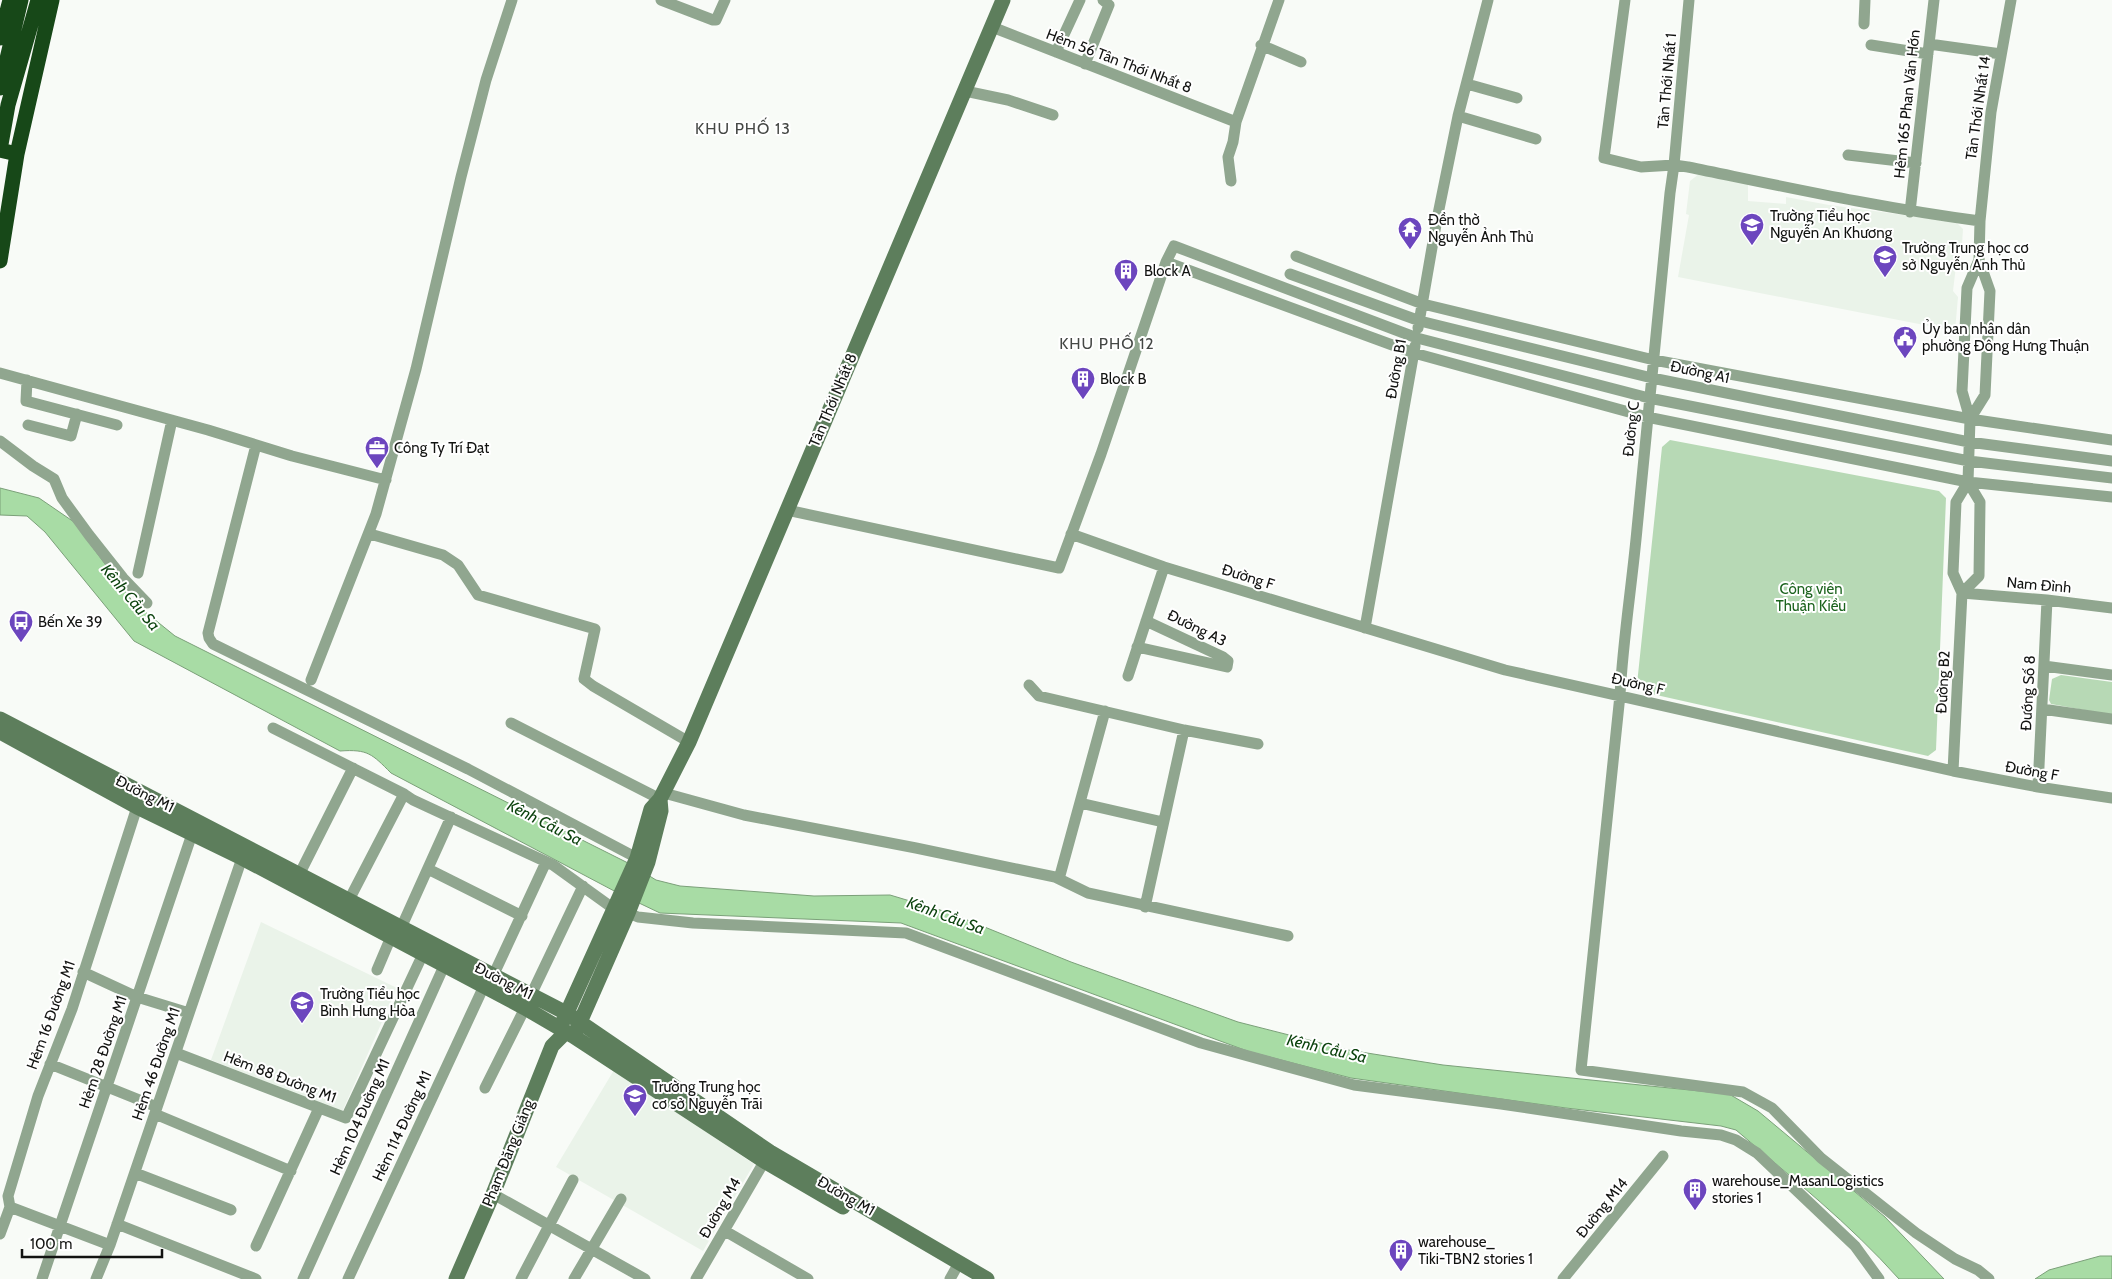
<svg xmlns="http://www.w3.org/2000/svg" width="2112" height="1279" viewBox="0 0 2112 1279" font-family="Cabin,sans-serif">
	<rect width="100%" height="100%" fill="#f8fbf7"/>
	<path fill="#eaf3e9" d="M1699,174L1748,183V201L1786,204V197L1829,205L1956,222L1963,229L1961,260L1956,266L1953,291L1958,297L1955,331L1678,277L1689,215L1686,214L1690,181Z
		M261,922L397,988L342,1112L211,1060Z
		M614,1070L754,1164L703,1251L556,1167Z"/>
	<path fill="#b7d9b5" d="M1670,440L1939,491L1946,498L1936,750L1928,756L1643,692L1637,684L1662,447Z
		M2061,675L2112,682V715L2051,704L2049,700L2052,679Z"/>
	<path fill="#a8dca5" stroke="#7ba079" d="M0,488L39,498L74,522L133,602L175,636L630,864L656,880L680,886L814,896L890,895L950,913L1071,962L1238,1022L1348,1050L1443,1065L1729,1094L1758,1111L1885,1217L1944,1279H1899C1850,1224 1792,1178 1736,1130L1721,1126L1566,1108L1351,1078L1250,1052L901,923L660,913L618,893L391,773C372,754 368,749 340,751L134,641L45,532L27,516L0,515Z
		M2100,1256H2112V1279H2035L2049,1270Z"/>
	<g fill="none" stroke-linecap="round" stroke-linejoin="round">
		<path stroke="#90a68f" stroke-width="11" d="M661,0L713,20H716L725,0
			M1625,0L1604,158L1641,167L1674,165L1688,167C1786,187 1881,208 1980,221
			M1689,0L1674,165L1670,193C1659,305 1648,417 1637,529C1632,584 1623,639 1620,695L1581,1070L1743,1092L1772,1108L1821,1158L1916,1233L1955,1259L1978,1270L1989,1279
			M1864,24L1865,0
			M992,27L1236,122
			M1929,44L2001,54
			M1261,45L1301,62
			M1871,45L1928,54
			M1056,52L1080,0
			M1085,64L1109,5L1103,0
			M1467,84L1517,98
			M965,91L1008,100L1053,115
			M1458,116L1536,139
			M1848,155L1916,163
			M1231,181L1228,157L1233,142L1236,122L1279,0
			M1910,212L1934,0
			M1296,256L1423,304L1654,360L1970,419L2112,440
			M1166,262L1414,353L1647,417L1968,482L2112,497
			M1290,274L1420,321L1652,378L1969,442L2112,461
			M1418,328L1437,219L1458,116L1488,0
			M0,373L208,430L292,456L386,480
			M27,380L26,401L117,425
			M1970,419L1985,395L1990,291L1979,260L1980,221L1991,112L2011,0
			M28,425L71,436L77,414
			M0,441L33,466L54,479L62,498L89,535L123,578L147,603
			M256,445L208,633L209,638L213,644L468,769L637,858
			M787,510L1059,568L1101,454L1166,262L1174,246L1417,338L1649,398L1969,461L2112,478
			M370,534L443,555L458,565L478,595L595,629L584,679L593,686L689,742
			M1071,534L1164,567L1505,670L1953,771L2038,787L2112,798
			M138,573L172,420
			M1962,593L2047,600L2112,608
			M1962,593L1979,576L1980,502L1968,482
			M1365,628L1415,346
			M1137,647L1227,667L1228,661L1223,657L1146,621
			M2044,666L2112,675
			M1128,676L1164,567
			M311,680L376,514L416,369L461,177L486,80L512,0
			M1029,685L1039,696L1184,730L1258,744
			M2042,709L2112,719
			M511,723L660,799
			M273,728L404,794L413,800L553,865L614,909
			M1953,771L1962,593L1953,573L1956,502L1968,482L1970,419L1962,391L1967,288L1979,260
			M2038,787L2047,600
			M664,793L744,815L916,848L1055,877L1088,893L1288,936
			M1080,803L1163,822
			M428,869L522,916
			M299,875L353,768
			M1059,879L1105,711
			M349,900L404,794
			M1145,907L1184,730
			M628,913L638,917L693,923L906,933L1201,1043L1354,1085L1501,1104L1681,1131L1721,1135L1736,1140L1757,1153L1855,1246L1879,1279
			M401,928L451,817
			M377,970L391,937
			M83,972L137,997L189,1013
			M493,976L546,862
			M531,995L583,886
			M176,1053L346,1118L423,954
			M50,1064L157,1107
			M485,1088L525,1008
			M155,1114L291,1171
			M135,1173L231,1210
			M493,1194L645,1279
			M10,1207L110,1245
			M117,1224L256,1279
			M725,1231L808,1279
			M0,1234L10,1207L8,1196L38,1096L72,1009L137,807
			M256,1246L319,1108
			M42,1279L192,834
			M96,1279L110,1245L242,858
			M303,1279L444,966
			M348,1279L484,986
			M521,1279L573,1180
			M574,1279L621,1199
			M696,1279L768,1155
			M950,1279L959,1263
			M1563,1279L1663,1156"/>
		<path stroke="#5d7e5c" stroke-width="15" d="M0,719L568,1014L770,1152L987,1279
			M0,732L137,807L242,858L525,1008L573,1036L764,1161L843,1207
			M560,1028L637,858L651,809L660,799L689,742L1003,0
			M577,1029L628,913L648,862L661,811L660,799
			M456,1279L493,1194L552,1046L566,1032"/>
		<path stroke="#174818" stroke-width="15" d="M0,38L10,0
			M0,88L21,0
			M17,154L0,150L8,105L38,0
			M0,261L17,154L52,0"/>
	</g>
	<defs>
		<symbol id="school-pin" viewBox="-11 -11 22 30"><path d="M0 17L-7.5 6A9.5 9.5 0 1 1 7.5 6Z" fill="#6c46be" stroke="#fff"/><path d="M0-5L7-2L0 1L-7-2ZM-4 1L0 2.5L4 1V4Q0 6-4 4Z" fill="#fff"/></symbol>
		<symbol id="temple-pin" viewBox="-11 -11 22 30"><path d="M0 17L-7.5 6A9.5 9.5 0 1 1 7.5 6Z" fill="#6c46be" stroke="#fff"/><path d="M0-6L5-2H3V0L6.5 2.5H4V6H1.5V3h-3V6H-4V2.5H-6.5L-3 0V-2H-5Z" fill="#fff"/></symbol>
		<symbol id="building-pin" viewBox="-11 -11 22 30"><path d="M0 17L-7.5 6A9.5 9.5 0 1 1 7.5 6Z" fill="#6c46be" stroke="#fff"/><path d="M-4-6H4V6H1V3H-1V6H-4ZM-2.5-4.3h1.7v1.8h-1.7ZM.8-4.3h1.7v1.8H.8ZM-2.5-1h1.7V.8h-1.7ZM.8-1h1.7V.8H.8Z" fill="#fff"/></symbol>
		<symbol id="civic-pin" viewBox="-11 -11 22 30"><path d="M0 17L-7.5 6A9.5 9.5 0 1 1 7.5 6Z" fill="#6c46be" stroke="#fff"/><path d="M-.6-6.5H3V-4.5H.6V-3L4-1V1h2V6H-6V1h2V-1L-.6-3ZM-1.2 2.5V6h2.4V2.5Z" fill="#fff"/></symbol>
		<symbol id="office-pin" viewBox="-11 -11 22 30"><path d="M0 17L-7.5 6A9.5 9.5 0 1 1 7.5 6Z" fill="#6c46be" stroke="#fff"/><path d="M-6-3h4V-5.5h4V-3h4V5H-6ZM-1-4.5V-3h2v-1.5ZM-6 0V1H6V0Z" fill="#fff"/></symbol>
		<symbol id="bus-pin" viewBox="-11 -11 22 30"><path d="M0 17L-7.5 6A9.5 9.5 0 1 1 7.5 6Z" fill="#6c46be" stroke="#fff"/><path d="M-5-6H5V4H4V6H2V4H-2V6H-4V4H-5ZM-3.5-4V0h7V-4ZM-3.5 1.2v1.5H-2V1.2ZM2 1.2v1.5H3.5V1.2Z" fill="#fff"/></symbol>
	</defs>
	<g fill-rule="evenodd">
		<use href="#school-pin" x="1738" y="211" width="28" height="38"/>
		<use href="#temple-pin" x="1396" y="215" width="28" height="38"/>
		<use href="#school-pin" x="1871" y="243" width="28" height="38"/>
		<use href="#building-pin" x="1112" y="257" width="28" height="38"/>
		<use href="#civic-pin" x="1891" y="324" width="28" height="38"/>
		<use href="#building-pin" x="1069" y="365" width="28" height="38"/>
		<use href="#office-pin" x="363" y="434" width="28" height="38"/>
		<use href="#bus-pin" x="7" y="608" width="28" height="38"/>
		<use href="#school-pin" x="288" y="989" width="28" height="38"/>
		<use href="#school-pin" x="621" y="1082" width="28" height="38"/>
		<use href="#building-pin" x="1681" y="1176" width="28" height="38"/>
		<use href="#building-pin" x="1387" y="1237" width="28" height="38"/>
	</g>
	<g text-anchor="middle" stroke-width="4" stroke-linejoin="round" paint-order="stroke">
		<g font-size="15" fill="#121311" stroke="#fff">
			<text transform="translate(1119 61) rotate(21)" y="5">Hẻm 56 Tân Thới Nhất 8</text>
			<text transform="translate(1667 81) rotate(-85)" y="5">Tân Thới Nhất 1</text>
			<text transform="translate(1907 104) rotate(-84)" y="5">Hẻm 165 Phan Văn Hớn</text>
			<text transform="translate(1978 108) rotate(-82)" y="5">Tân Thới Nhất 14</text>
			<text transform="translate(1396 369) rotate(-80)" y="5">Đường B1</text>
			<text transform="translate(1700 372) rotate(12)" y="5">Đường A1</text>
			<text transform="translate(833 400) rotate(-67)" y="5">Tân Thới Nhất 8</text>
			<text transform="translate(1631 429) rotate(-84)" y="5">Đường C</text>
			<text transform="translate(1248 577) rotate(17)" y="5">Đường F</text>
			<text transform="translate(2039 585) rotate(5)" y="5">Nam Đình</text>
			<text transform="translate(1197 628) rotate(26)" y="5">Đường A3</text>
			<text transform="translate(1943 682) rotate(-87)" y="5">Đường B2</text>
			<text transform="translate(1638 684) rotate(13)" y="5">Đường F</text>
			<text transform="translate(2028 693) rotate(-87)" y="5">Đướng Số 8</text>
			<text transform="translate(2032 771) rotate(10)" y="5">Đường F</text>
			<text transform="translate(145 794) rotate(27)" y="5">Đường M1</text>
			<text transform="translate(504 981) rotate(27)" y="5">Đường M1</text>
			<text transform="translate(51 1015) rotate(-70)" y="5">Hẻm 16 Đường M1</text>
			<text transform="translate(103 1052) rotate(-71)" y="5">Hẻm 28 Đường M1</text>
			<text transform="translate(156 1064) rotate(-71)" y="5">Hẻm 46 Đường M1</text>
			<text transform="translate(280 1077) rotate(21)" y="5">Hẻm 88 Đường M1</text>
			<text transform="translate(360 1117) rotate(-66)" y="5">Hẻm 104 Đường M1</text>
			<text transform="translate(402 1126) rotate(-65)" y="5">Hẻm 114 Đường M1</text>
			<text transform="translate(508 1153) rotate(-68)" y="5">Phạm Đăng Giảng</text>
			<text transform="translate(846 1196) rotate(30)" y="5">Đường M1</text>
			<text transform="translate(720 1208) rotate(-60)" y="5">Đường M4</text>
			<text transform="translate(1602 1208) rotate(-51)" y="5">Đường M14</text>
		</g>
		<g font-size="15" fill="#121311" stroke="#fff" text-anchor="start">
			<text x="1770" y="221">Trường Tiểu học<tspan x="1770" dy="17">Nguyễn An Khương</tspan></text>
			<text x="1428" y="225">Đền thờ<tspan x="1428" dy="17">Nguyễn Ảnh Thủ</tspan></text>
			<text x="1902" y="253">Trường Trung học cơ<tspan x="1902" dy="17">sở Nguyễn Anh Thủ</tspan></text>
			<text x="1144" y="276">Block A</text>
			<text x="1922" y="334">Ủy ban nhân dân<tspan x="1922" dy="17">phường Đông Hưng Thuận</tspan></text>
			<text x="1100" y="384">Block B</text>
			<text x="394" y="453">Công Ty Trí Đạt</text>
			<text x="38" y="627">Bến Xe 39</text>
			<text x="320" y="999">Trường Tiểu học<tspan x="320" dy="17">Bình Hưng Hòa</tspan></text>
			<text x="652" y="1092">Trường Trung học<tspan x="652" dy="17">cơ sở Nguyễn Trãi</tspan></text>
			<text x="1712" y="1186">warehouse_MasanLogistics<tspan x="1712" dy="17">stories 1</tspan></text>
			<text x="1418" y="1247">warehouse_<tspan x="1418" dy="17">Tiki-TBN2 stories 1</tspan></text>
		</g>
		<g font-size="15" fill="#1c631e" stroke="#fff">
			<text x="1811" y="594">Công viên<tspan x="1811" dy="17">Thuận Kiều</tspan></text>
		</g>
		<g font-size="16" letter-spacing="1" fill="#454845" stroke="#fff">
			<text x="743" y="134">KHU PHỐ 13</text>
			<text x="1107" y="349">KHU PHỐ 12</text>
		</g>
		<g font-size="16" font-style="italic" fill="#0c430e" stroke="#fff">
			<text transform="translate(131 597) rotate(50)" y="6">Kênh Cầu Sa</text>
			<text transform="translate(545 822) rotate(27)" y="6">Kênh Cầu Sa</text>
			<text transform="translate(946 915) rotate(20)" y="6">Kênh Cầu Sa</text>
			<text transform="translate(1327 1048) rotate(13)" y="6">Kênh Cầu Sa</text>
		</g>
	</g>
	<path d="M22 1249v8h140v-8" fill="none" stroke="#121311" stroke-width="2.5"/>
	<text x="30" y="1249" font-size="15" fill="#121311" stroke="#ffffff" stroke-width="4" paint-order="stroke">100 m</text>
</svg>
